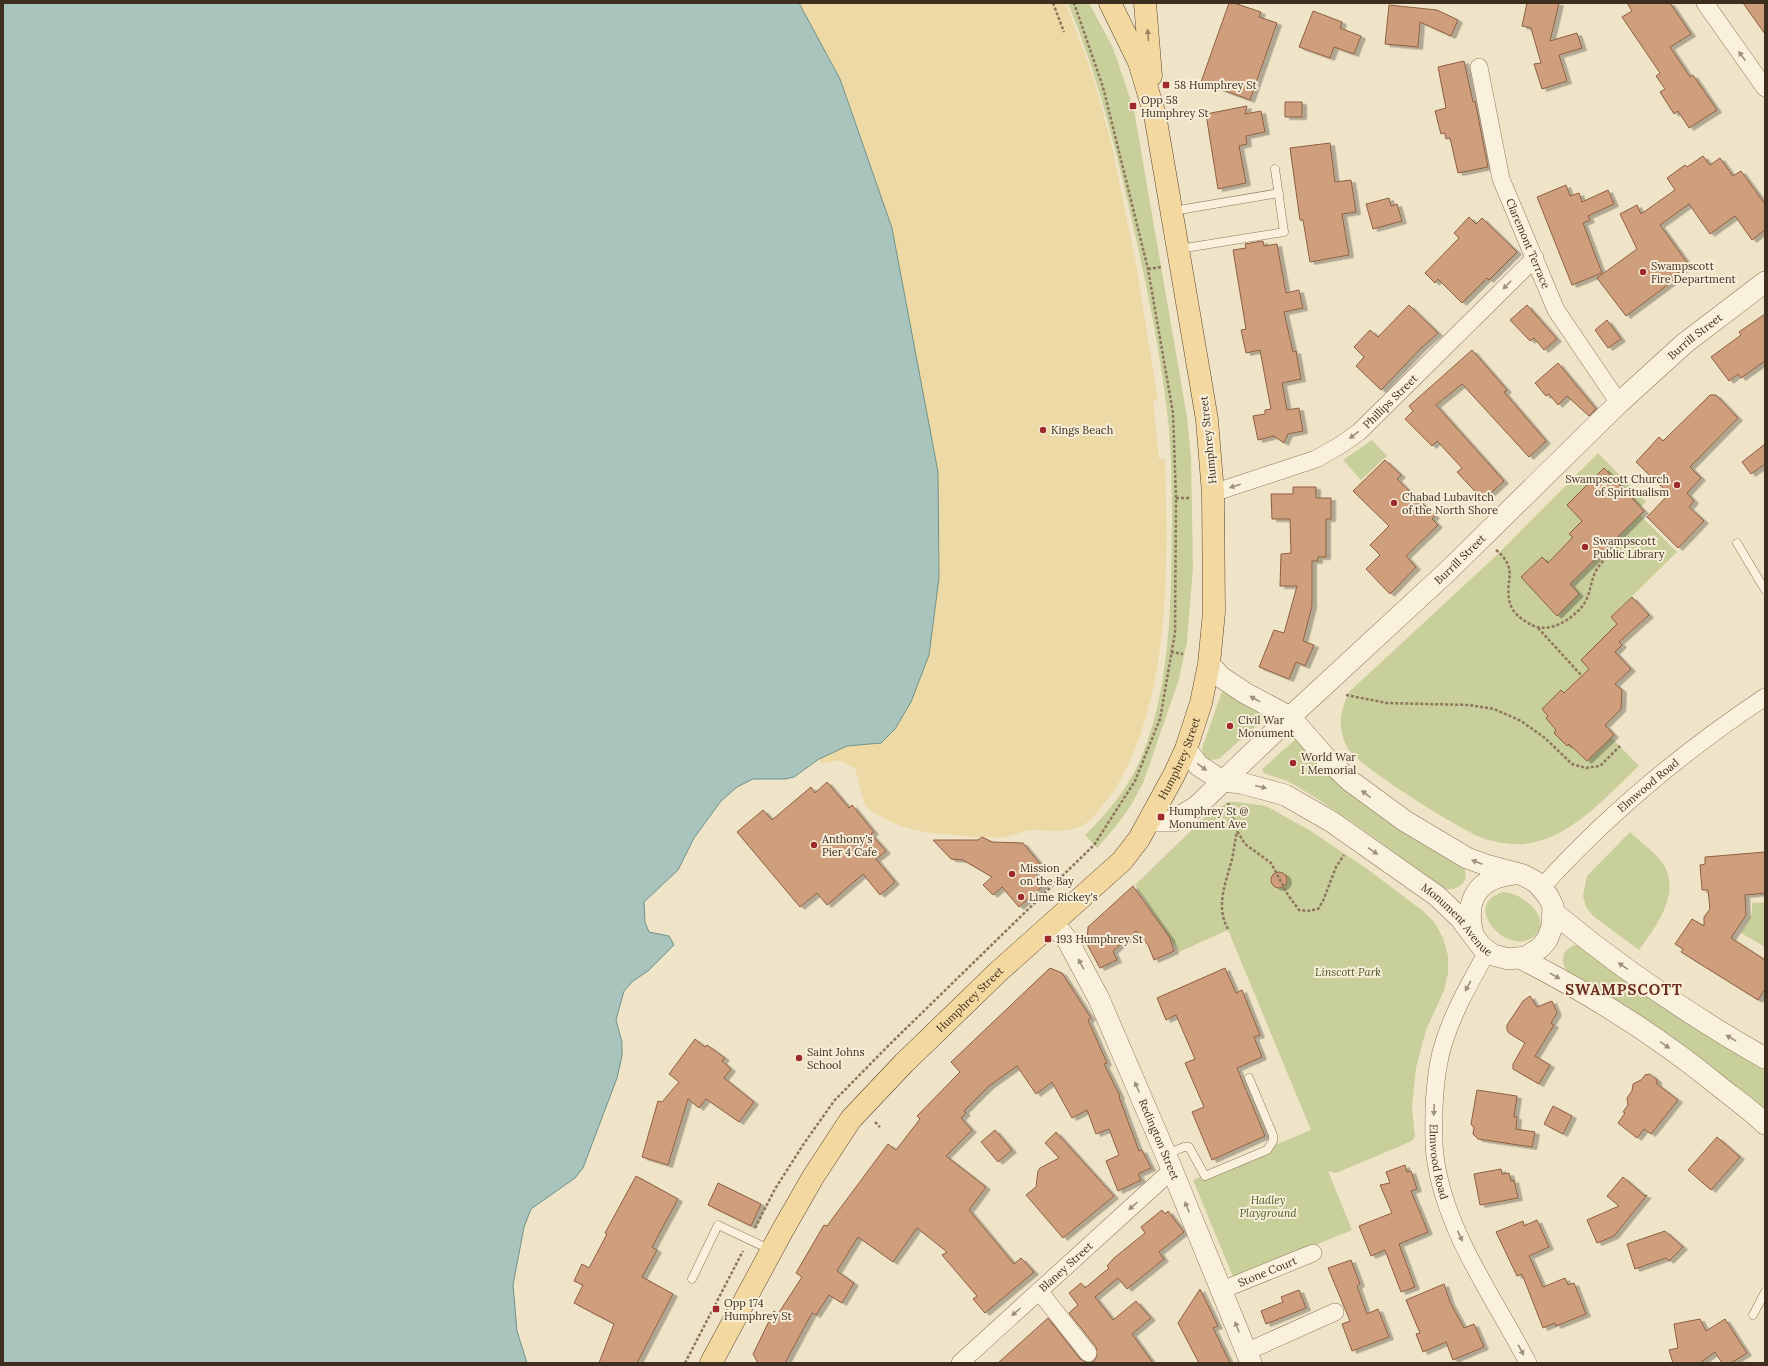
<svg xmlns="http://www.w3.org/2000/svg" width="1768" height="1366" viewBox="0 0 1768 1366" font-family="Lora,serif">
	<defs>
		<filter id="shadow"><feDropShadow dx="4.5" dy="2.5" stdDeviation="0" flood-color="#0004"/></filter>
	</defs>
	<rect width="100%" height="100%" fill="#f0e4c8"/>
	<path fill="#c9cf9b" d="M1068,3H1089L1113,48L1134,110L1187,417L1191,458L1193,568L1187,642L1179,679L1166,717L1143,783L1130,807L1116,826L1097,848L1085,835C1107,814 1129,787 1141,758C1164,704 1169,641 1171,583C1172,532 1173,481 1169,430C1162,358 1147,287 1131,216C1115,144 1096,71 1068,3Z
		M1372,440L1387,456L1361,480L1343,460Z
		M1598,453L1646,502L1636,511L1677,552L1611,617L1627,635L1619,642L1622,645L1615,652L1631,669L1615,684L1622,690L1621,701L1619,705L1622,708L1605,725L1614,735L1611,737L1639,766C1607,795 1575,835 1530,843C1515,846 1499,843 1485,839C1463,832 1356,765 1347,747C1337,728 1340,711 1349,692L1499,553Z
		M1223,689L1266,717L1219,759L1207,760L1203,754L1202,748Z
		M1297,738L1463,865C1471,880 1461,891 1445,889C1395,853 1346,815 1293,784C1284,779 1273,777 1264,773L1262,769Z
		M1228,802H1237L1266,806L1311,831L1370,871L1423,911L1435,923L1443,938L1448,956V973L1444,991L1426,1030L1416,1068L1412,1108L1415,1137L1412,1141L1336,1173L1328,1171L1352,1230L1234,1279L1193,1180L1311,1130L1228,930L1179,952L1135,885L1208,814Z
		M1630,832C1641,843 1658,854 1665,867C1680,895 1655,928 1639,950L1593,916L1586,907L1583,896L1587,876Z
		M1503,892C1524,892 1558,923 1530,939C1504,953 1461,904 1503,892Z
		M1765,902V947L1741,933L1752,914V903Z
		M1574,945L1581,946L1765,1066V1111C1703,1058 1637,1015 1568,972C1559,961 1562,951 1574,945Z"/>
	<path fill="#ecd9a5" d="M799,3H1066L1093,77L1111,142L1136,264L1158,400L1153,401L1159,459H1165C1168,560 1171,685 1122,777C1114,791 1095,820 1080,827C1066,833 1047,830 1031,830C1022,831 1012,836 1003,837C986,838 970,837 954,835C925,832 908,832 882,817C876,814 870,811 866,806C863,800 857,776 855,768L838,760L821,764L819,759L847,746L881,743L895,729L911,701L929,655L939,578L938,472L892,227L840,79Z"/>
	<path fill="#a9c4bc" stroke="#6f938a" d="M3,3H799L840,79L892,228L938,472L939,578L929,655L911,702L895,729L881,743L847,746L819,759L794,777L785,779H753L737,787L721,801L694,838L678,870L644,902L645,922L649,932L669,936L674,945L648,971L633,981L624,991L616,1020L622,1042V1056L617,1078L583,1168L575,1178L531,1209L524,1227L513,1285L517,1331L527,1363H3Z"/>
	<path fill="#cf9f7d" stroke="#8d5f41" filter="url(#shadow)" d="M1229,3H1234L1261,12L1259,17L1277,23L1250,100L1201,82Z
		M1527,3H1559L1550,41L1577,33L1582,48L1559,55L1567,81L1542,89L1534,64L1541,63L1531,28L1522,26Z
		M1627,3H1670L1691,34L1670,47L1690,77L1693,75L1717,110L1689,128L1678,111L1674,114L1660,92L1665,89L1656,76L1660,73L1622,17L1632,11Z
		M1743,3H1765V34Z
		M1389,5L1437,10L1458,20L1451,36L1420,22L1418,47L1385,44Z
		M1313,11L1342,22L1340,28L1361,36L1354,54L1334,47L1330,58L1299,47Z
		M1464,61L1473,102L1475,101L1488,167L1458,173L1450,138L1446,139L1445,133L1441,134L1435,111L1446,108L1438,67Z
		M1285,102H1302V117H1285Z
		M1247,106L1245,114L1261,111L1265,132L1246,136L1247,144L1239,146L1246,183L1218,189L1206,114Z
		M1330,143L1335,182L1351,180L1356,212L1342,214L1349,255L1310,262L1303,220H1300L1290,148Z
		M1703,156L1710,165L1720,158L1733,176L1741,171L1765,204V230L1752,240L1735,216L1710,234L1689,204L1660,225L1689,265L1671,278L1673,281L1626,316L1597,278L1637,249L1620,214L1637,205L1641,214L1675,190L1667,178L1685,165L1687,167Z
		M1566,185L1570,196L1579,193L1582,202L1608,190L1614,204L1588,216L1590,220L1583,223L1602,273L1572,285L1537,197Z
		M1389,198L1391,206L1397,204L1402,221L1373,229L1366,204Z
		M1469,217L1476,224L1482,218L1517,252L1489,280L1487,278L1462,303L1438,279L1435,283L1425,273L1459,238L1454,233Z
		M1263,241L1264,246L1277,244L1286,293L1299,290L1303,308L1284,312L1293,352L1296,351L1301,379L1282,383L1287,410L1299,408L1303,431L1288,434L1284,443L1274,436L1258,440L1253,416L1265,414V410L1271,409L1260,350L1246,353L1241,330L1246,329L1233,250L1246,248L1245,244Z
		M1409,305L1438,333L1422,347L1381,390L1356,366L1364,357L1354,347L1370,330L1378,337Z
		M1527,305L1557,339L1544,350L1534,338L1530,341L1510,320Z
		M1765,314V361L1741,378L1738,374L1729,381L1711,357L1741,335L1739,332Z
		M1607,320L1621,339L1608,348L1595,330Z
		M1472,350L1507,390L1504,392L1546,441L1529,457L1462,384L1436,405L1504,481L1483,500L1457,472L1462,468L1437,441L1432,446L1405,419L1413,411L1409,406Z
		M1558,363L1596,409L1589,416L1567,396L1558,405L1549,394L1546,396L1535,383Z
		M1710,395H1716L1738,418L1690,467L1701,478L1687,493L1694,501L1689,507L1704,521L1678,548L1647,517L1669,494L1636,462L1659,437L1663,441Z
		M1765,444V464L1751,474L1742,462Z
		M1385,460L1401,475L1397,479L1435,516L1432,519L1438,525L1406,556L1416,567L1390,594L1366,569L1380,555L1370,545L1389,526L1353,491Z
		M1604,468L1644,511L1570,584L1579,594L1557,616L1521,577L1542,557L1548,563L1573,537L1569,534L1582,521L1567,505Z
		M1293,487H1316V498H1331V519H1326V557H1318V561H1312V606L1303,641L1314,645L1305,666L1296,662L1289,679L1259,667L1274,630L1284,633L1297,586H1280L1281,554L1291,553L1290,519H1272L1271,494H1293Z
		M1632,597L1649,615L1619,642L1622,645L1615,652L1631,669L1615,684L1622,690L1621,709L1605,725L1614,735L1587,761L1569,744L1567,746L1554,733L1556,730L1546,718L1548,716L1542,709L1561,690L1564,693L1589,669L1581,660L1617,624L1611,617Z
		M827,782L849,808L852,805L874,832L871,834L886,851L876,859L895,882L880,895L863,874L827,905L817,893L800,907L737,832L763,810L772,820L811,787L815,793Z
		M982,837L992,842L1023,843L1041,865L1034,872L1045,884L1019,907L1002,887L993,895L983,885L992,877L963,860L951,859L933,840H978Z
		M1765,852V893L1745,895L1746,915L1731,938L1765,960V989L1758,1000L1681,952L1683,949L1675,944L1692,919L1704,926V917L1710,909L1708,890H1702L1700,865L1705,864V857Z
		M1271 880a8 8 0 1 1 16 0a8 8 0 1 1-16 0Z
		M1133,886L1170,938L1174,951L1154,960L1148,945L1136,931L1113,951L1117,960L1100,968L1087,944L1088,927Z
		M1050,968L1062,973L1091,1018L1088,1020L1107,1063L1104,1064L1120,1096L1119,1097L1139,1151L1142,1150L1151,1168L1138,1174L1141,1180L1118,1191L1106,1161L1119,1155L1109,1129L1096,1134L1087,1110L1072,1118L1052,1082L1036,1094L1017,1066L989,1086L964,1111L966,1113L961,1118L972,1130L946,1156L986,1187L969,1210L1014,1264L1021,1258L1034,1272L985,1313L973,1299L977,1296L942,1255L947,1252L917,1228L893,1262L858,1237L837,1271L854,1283L842,1303L829,1295L816,1315L812,1313L785,1363H758L753,1354L774,1311L778,1314L802,1277L796,1273L824,1225L827,1226L888,1144L896,1150L920,1119L917,1116L960,1072L951,1062Z
		M1225,968L1236,993L1242,990L1260,1035L1254,1037L1262,1057L1237,1068L1265,1136L1212,1160L1192,1112L1204,1107L1185,1063L1195,1059L1176,1015L1166,1020L1157,998Z
		M1530,996L1537,1007L1552,1001L1557,1013L1551,1023L1554,1025L1535,1056L1550,1065L1539,1084L1513,1069V1064L1525,1043L1509,1033L1507,1030V1025L1523,1001Z
		M695,1039L705,1047L707,1045L725,1058L722,1061L731,1069L724,1078L754,1102L739,1122L706,1099L699,1108L688,1099L668,1165L642,1157L658,1101L662,1102L679,1082L669,1074Z
		M1650,1074L1657,1080V1084L1678,1100L1651,1134L1644,1129L1637,1138L1618,1123L1625,1113L1623,1112L1628,1105L1627,1098L1632,1091L1633,1084L1641,1080L1645,1075Z
		M1477,1090L1517,1096L1514,1117H1517L1516,1129L1535,1132L1532,1147L1478,1139L1473,1134L1474,1128L1471,1124Z
		M1553,1106L1572,1116L1563,1134L1544,1124Z
		M995,1130L1012,1150L998,1162L981,1142Z
		M1056,1132L1114,1196L1063,1238L1026,1195L1036,1187L1038,1171L1040,1168L1059,1158L1045,1143Z
		M1717,1137L1740,1157L1711,1190L1688,1170Z
		M1405,1165L1407,1172L1411,1171L1417,1189L1411,1191L1428,1232L1399,1244L1415,1287L1401,1292L1385,1250L1371,1256L1359,1226L1392,1213L1380,1185L1390,1183L1386,1172Z
		M1501,1169L1502,1174L1509,1173L1511,1181L1514,1180L1518,1198L1480,1205L1474,1174Z
		M636,1176L678,1199L652,1247L657,1250L642,1277L673,1294L637,1363H599L614,1324L574,1303L583,1285L574,1281L582,1264L589,1268L607,1234L605,1233Z
		M1623,1177L1645,1196L1647,1195L1614,1236L1597,1243L1587,1220L1619,1206L1607,1196Z
		M718,1183L761,1204L751,1226L708,1205Z
		M1162,1210L1165,1214L1168,1211L1184,1232L1159,1252L1164,1259L1127,1289L1118,1278L1095,1297L1113,1320L1136,1301L1151,1318L1132,1334L1153,1363H998L1048,1318L1080,1359L1089,1363L1094,1361L1097,1356L1096,1347L1069,1313L1078,1305L1069,1293L1081,1283L1085,1288L1109,1268L1107,1266L1114,1258L1145,1233L1141,1227Z
		M1537,1220L1549,1247L1529,1256L1543,1287L1565,1278L1568,1285L1574,1283L1586,1314L1556,1326L1555,1323L1543,1328L1522,1274L1517,1276L1496,1232L1523,1221L1524,1226Z
		M1665,1231L1683,1247L1669,1261L1666,1258L1635,1269L1627,1244Z
		M1351,1260L1360,1284L1357,1286L1367,1314L1378,1309L1389,1337L1352,1351L1342,1324L1350,1321L1328,1268Z
		M1444,1284L1450,1302L1464,1328L1474,1324L1484,1347L1453,1360L1446,1342L1423,1352L1416,1334L1420,1333L1406,1300Z
		M1200,1289L1218,1326L1213,1328L1230,1363H1199L1178,1323Z
		M1299,1290L1306,1308L1266,1324L1261,1311L1283,1302L1281,1297Z
		M1700,1319L1706,1331L1725,1319L1747,1353L1731,1363H1722L1715,1352L1700,1363H1673L1669,1350L1678,1348L1674,1324Z"/>
	<g fill="none" stroke-linecap="round" stroke-linejoin="round">
		<defs>
			<path id="service" d="M1173,211L1279,193
				M1179,249L1284,232L1275,169
				M1737,543L1765,590
				M1167,1154L1184,1147H1189L1205,1176L1267,1150L1273,1141V1135L1249,1078
				M692,1279L718,1225L771,1250
				M1753,1315L1765,1292"/>
			<g id="minor">
				<path d="M1705,3L1765,88"/>
				<path id="s1" d="M1479,67L1501,179L1556,310L1619,403"/>
				<path id="s2" d="M1213,493L1316,459L1339,446L1359,432L1535,258"/>
				<path id="s3" d="M1542,887C1607,815 1684,751 1765,697"/>
				<path id="s4" d="M1487,952C1471,981 1454,1010 1444,1042C1437,1063 1435,1086 1434,1108C1434,1124 1433,1140 1435,1156C1445,1232 1494,1297 1528,1363"/>
				<path id="s5" d="M1222,1290L1313,1253"/>
				<path d="M1039,1291L1088,1353"/>
				<path d="M1246,1352L1335,1312"/>
				<path id="s6" d="M960,1363L1172,1170"/>
			</g>
			<g id="tertiary">
				<path id="s7" d="M1186,749L1198,765L1222,781L1241,783L1285,795L1332,822L1437,896L1460,918L1481,946L1493,955L1509,959L1526,957L1540,948L1547,940L1552,927L1553,906L1548,896L1536,882L1523,875L1489,866L1467,858L1405,821L1349,780L1326,758L1290,717L1245,693L1221,677L1209,664"/>
				<path id="s8" d="M1149,821H1173L1196,807L1290,717L1449,570L1619,403L1685,343L1765,282"/>
				<path d="M1554,913C1620,967 1690,1016 1765,1058"/>
				<path id="s9" d="M1053,923L1068,941L1099,999L1166,1155L1251,1363"/>
				<path d="M1473,934C1464,899 1478,878 1514,874"/>
				<path d="M1520,958C1591,994 1659,1037 1720,1087C1735,1099 1751,1110 1765,1124"/>
			</g>
			<g id="primary">
				<path d="M1145,3L1151,76"/>
				<path id="s10" d="M711,1363L781,1233L813,1177L851,1119L904,1063L998,972L1122,861L1139,839L1174,775L1186,749L1201,703L1209,664L1214,612L1213,493L1207,420L1201,384L1155,115L1139,62L1110,3"/>
			</g>
		</defs>
		<use href="#service" stroke="#8d765c" stroke-width="9"/>
		<use href="#minor" stroke="#8d765c" stroke-width="18"/>
		<use href="#tertiary" stroke="#8d765c" stroke-width="22"/>
		<use href="#primary" stroke="#5b4430" stroke-width="23"/>
		<path stroke="#8d765c" stroke-width="2.5" stroke-dasharray="3 2" stroke-linecap="butt" d="M1053,3L1064,32
			M1148,269L1161,267
			M1176,498H1190
			M1496,550C1521,570 1502,583 1511,606C1513,612 1520,618 1525,621C1543,635 1564,625 1579,610C1592,597 1589,582 1597,569C1602,561 1611,554 1618,546
			M1538,628L1581,675
			M1171,652L1183,654
			M1346,695L1387,703L1469,705L1494,709L1521,721L1545,738L1572,764L1586,768L1600,766L1620,746
			M1228,803L1237,831L1245,844L1271,863L1288,895L1299,910L1308,911L1318,909L1323,901L1336,867L1344,855
			M1228,929C1215,906 1226,883 1232,859C1234,850 1235,841 1237,831
			M875,1122L880,1127
			M755,1228L775,1189L803,1145L834,1101L888,1046L1094,845L1135,781L1160,719L1175,633L1176,498L1173,413L1148,269L1103,87L1074,3
			M685,1363L743,1251"/>
		<use href="#service" stroke="#faf1dc" stroke-width="8"/>
		<use href="#minor" stroke="#faf1dc" stroke-width="17"/>
		<use href="#tertiary" stroke="#faf1dc" stroke-width="21"/>
		<use href="#primary" stroke="#f3d9a0" stroke-width="22"/>
	</g>
	<defs><path id="oneway-solid" d="M-6-.8H1V-3.2L6.5 0L1 3.2V.8H-6Z"/></defs>
	<use fill="#988460" href="#oneway-solid" transform="translate(1148 35) rotate(-95)"/>
	<g fill="#9c907e">
		<use href="#oneway-solid" transform="translate(1742 56) rotate(-125)"/>
		<use href="#oneway-solid" transform="translate(1507 285) rotate(135)"/>
		<use href="#oneway-solid" transform="translate(1354 435) rotate(143)"/>
		<use href="#oneway-solid" transform="translate(1235 486) rotate(162)"/>
		<use href="#oneway-solid" transform="translate(1255 699) rotate(-151)"/>
		<use href="#oneway-solid" transform="translate(1202 767) rotate(37)"/>
		<use href="#oneway-solid" transform="translate(1261 787) rotate(14)"/>
		<use href="#oneway-solid" transform="translate(1366 794) rotate(-142)"/>
		<use href="#oneway-solid" transform="translate(1373 851) rotate(34)"/>
		<use href="#oneway-solid" transform="translate(1477 862) rotate(-159)"/>
		<use href="#oneway-solid" transform="translate(1081 964) rotate(-118)"/>
		<use href="#oneway-solid" transform="translate(1623 966) rotate(-145)"/>
		<use href="#oneway-solid" transform="translate(1555 976) rotate(29)"/>
		<use href="#oneway-solid" transform="translate(1468 986) rotate(119)"/>
		<use href="#oneway-solid" transform="translate(1731 1038) rotate(-149)"/>
		<use href="#oneway-solid" transform="translate(1665 1045) rotate(35)"/>
		<use href="#oneway-solid" transform="translate(1137 1087) rotate(-113)"/>
		<use href="#oneway-solid" transform="translate(1434 1110) rotate(92)"/>
		<use href="#oneway-solid" transform="translate(1133 1206) rotate(138)"/>
		<use href="#oneway-solid" transform="translate(1187 1207) rotate(-112)"/>
		<use href="#oneway-solid" transform="translate(1460 1236) rotate(65)"/>
		<use href="#oneway-solid" transform="translate(1016 1312) rotate(138)"/>
		<use href="#oneway-solid" transform="translate(1237 1327) rotate(-112)"/>
		<use href="#oneway-solid" transform="translate(1521 1350) rotate(61)"/>
	</g>
	<g fill="#9e2a2b" stroke="#f7eed8" stroke-width="1.5">
		<rect x="1162" y="81" width="8" height="8" rx="2"/>
		<rect x="1129" y="102" width="8" height="8" rx="2"/>
		<circle cx="1643" cy="272" r="4"/>
		<circle cx="1043" cy="430" r="4"/>
		<circle cx="1677" cy="485" r="4"/>
		<circle cx="1394" cy="503" r="4"/>
		<circle cx="1585" cy="547" r="4"/>
		<circle cx="1230" cy="726" r="4"/>
		<circle cx="1293" cy="763" r="4"/>
		<rect x="1157" y="813" width="8" height="8" rx="2"/>
		<circle cx="814" cy="845" r="4"/>
		<circle cx="1012" cy="874" r="4"/>
		<circle cx="1021" cy="897" r="4"/>
		<rect x="1044" y="935" width="8" height="8" rx="2"/>
		<circle cx="799" cy="1058" r="4"/>
		<rect x="712" y="1305" width="8" height="8" rx="2"/>
	</g>
	<g text-anchor="middle" stroke-width="4" stroke-linejoin="round" paint-order="stroke">
		<g font-size="11" fill="#3d2e20" stroke="#f7eed8" text-anchor="start">
			<text x="1174" y="89">58 Humphrey St</text>
			<text x="1141" y="104">Opp 58<tspan x="1141" dy="13">Humphrey St</tspan></text>
			<text x="1651" y="270">Swampscott<tspan x="1651" dy="13">Fire Department</tspan></text>
			<text x="1051" y="434">Kings Beach</text>
			<text x="1669" y="483" text-anchor="end">Swampscott Church<tspan x="1669" dy="13">of Spiritualism</tspan></text>
			<text x="1402" y="501">Chabad Lubavitch<tspan x="1402" dy="13">of the North Shore</tspan></text>
			<text x="1593" y="545">Swampscott<tspan x="1593" dy="13">Public Library</tspan></text>
			<text x="1238" y="724">Civil War<tspan x="1238" dy="13">Monument</tspan></text>
			<text x="1301" y="761">World War<tspan x="1301" dy="13">I Memorial</tspan></text>
			<text x="1169" y="815">Humphrey St @<tspan x="1169" dy="13">Monument Ave</tspan></text>
			<text x="822" y="843">Anthony's<tspan x="822" dy="13">Pier 4 Cafe</tspan></text>
			<text x="1020" y="872">Mission<tspan x="1020" dy="13">on the Bay</tspan></text>
			<text x="1029" y="901">Lime Rickey's</text>
			<text x="1056" y="943">193 Humphrey St</text>
			<text x="807" y="1056">Saint Johns<tspan x="807" dy="13">School</tspan></text>
			<text x="724" y="1307">Opp 174<tspan x="724" dy="13">Humphrey St</tspan></text>
		</g>
		<g font-size="11" fill="#3d2e20" stroke="#f7eed8">
			<text dy="4" stroke="none"><textPath href="#s1" startOffset="184">Claremont Terrace</textPath></text>
			<text dy="4" stroke="none"><textPath href="#s8" startOffset="737">Burrill Street</textPath></text>
			<text dy="4" stroke="none"><textPath href="#s2" startOffset="203">Phillips Street</textPath></text>
			<text transform="translate(1208 440) rotate(-96)" y="4">Humphrey Street</text>
			<text dy="4" stroke="none"><textPath href="#s8" startOffset="413">Burrill Street</textPath></text>
			<text dy="4" stroke="none"><textPath href="#s10" startOffset="774">Humphrey Street</textPath></text>
			<text dy="4" stroke="none"><textPath href="#s3" startOffset="147">Elmwood Road</textPath></text>
			<text dy="4" stroke="none"><textPath href="#s7" startOffset="327">Monument Avenue</textPath></text>
			<text dy="4" stroke="none"><textPath href="#s10" startOffset="450">Humphrey Street</textPath></text>
			<text dy="4" stroke="none"><textPath href="#s9" startOffset="242">Redington Street</textPath></text>
			<text dy="4" stroke="none"><textPath href="#s4" startOffset="221">Elmwood Road</textPath></text>
			<text dy="4" stroke="none"><textPath href="#s6" startOffset="143">Blaney Street</textPath></text>
			<text dy="4" stroke="none"><textPath href="#s5" startOffset="49">Stone Court</textPath></text>
		</g>
		<g font-size="11" font-style="italic" fill="#4d5a26" stroke="#f7eed8">
			<text x="1348" y="976">Linscott Park</text>
			<text x="1268" y="1204">Hadley<tspan x="1268" dy="13">Playground</tspan></text>
		</g>
		<g font-size="15" font-weight="bold" letter-spacing="1" fill="#6b2e1e" stroke="#f7eed8">
			<text x="1624" y="995">SWAMPSCOTT</text>
		</g>
	</g>
	<rect width="1768" height="1366" fill="none" stroke="#3d2e20" stroke-width="8"/>
</svg>
